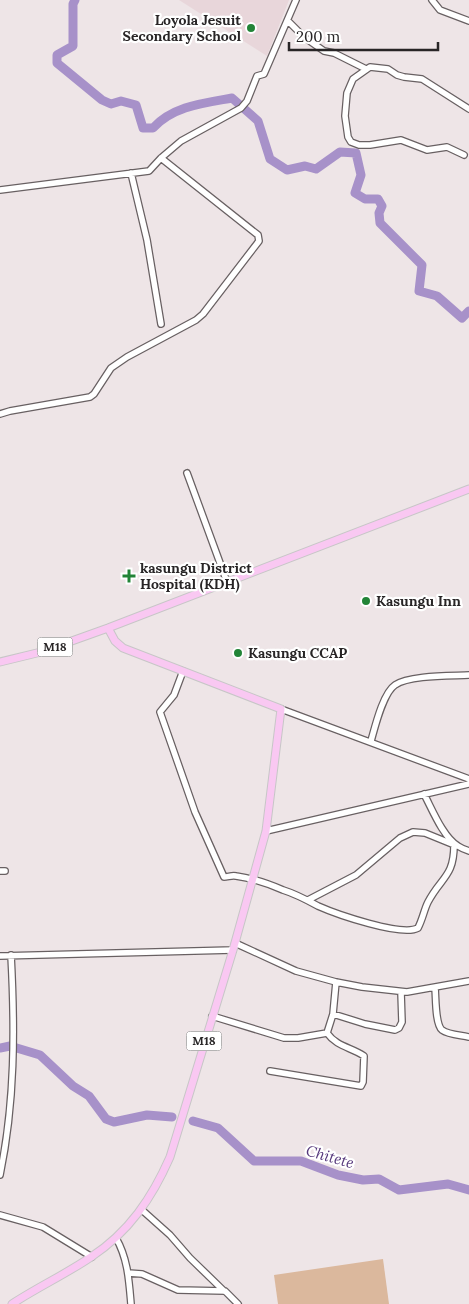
<svg xmlns="http://www.w3.org/2000/svg" width="469" height="1304" viewBox="0 0 469 1304" font-family="Lora,serif">
	<rect width="100%" height="100%" fill="#eee5e7"/>
	<path fill="#e8d6da" d="M179,0H289L267,56Z"/>
	<path fill="#dbb89d" d="M383,1259L389,1304H278L274,1275Z"/>
	<g fill="none" stroke-linecap="round" stroke-linejoin="round">
		<path stroke="#a791c9" stroke-width="9" d="M75,0L73,4V46L57,55V63L102,100L111,104L121,101L136,105L143,128H153C173,106 204,103 232,98L258,121L270,159L287,170L305,166L316,169L340,152L356,153L361,175L355,193L365,199H378L382,206L379,213L380,223L422,265L419,291L437,296L462,318L469,311
			M0,1048L10,1046L40,1055L73,1086L89,1096L106,1119L114,1122L147,1115L172,1117
			M193,1121L218,1128L254,1161H301L338,1175L363,1180L379,1179L399,1190L448,1184L469,1190"/>
		<defs>
			<path id="minor" d="M432,0L440,10L469,21
				M288,21L304,37L324,51L334,53L366,69
				M464,155L447,147L427,150L401,140L370,145H359L351,142L348,137L345,116L347,93L353,79L370,67L388,69L397,75L404,77L422,79L469,109
				M131,173L147,240L161,324
				M0,190L149,171L161,158L181,141L241,108L247,101L257,76L264,74L296,0
				M0,414L10,411L90,397L94,394L111,368L127,357L196,320L203,314L259,241L258,235L161,158
				M187,473L227,582
				M183,671L174,695L160,712L195,812L224,877C228,877 232,875 236,876C251,878 269,884 283,890C296,894 307,900 318,906C336,914 402,937 418,928C423,918 424,910 428,902C441,877 454,877 454,845
				M281,709L469,779
				M371,741C375,727 383,693 395,685C409,675 452,676 469,675
				M424,794C432,809 443,837 458,846C461,848 466,850 469,851
				M266,831L469,784
				M0,871H5
				M308,900L356,875L400,838L413,832L425,833L457,846
				M235,943L296,971L336,982L362,987L407,992L469,981
				M0,956L233,950
				M435,988C436,997 435,1024 442,1030C449,1035 461,1035 469,1037
				M333,1014L365,1024L395,1030L399,1028L402,1022L401,992
				M212,1016L284,1038H298L327,1033L333,1014L336,982
				M270,1071L361,1086L363,1082L364,1056C351,1047 337,1047 327,1033
				M0,1175C15,1102 15,1030 11,955
				M142,1210L170,1235L190,1258L224,1291
				M0,1215L43,1227L92,1257
				M116,1238C128,1259 129,1281 131,1304
				M128,1273L142,1274L178,1290L225,1291L238,1304"/>
			<path id="major" d="M0,662L41,652L108,628L469,489
				M12,1304C38,1287 66,1274 91,1257C129,1232 152,1198 170,1157L233,950L266,831L281,709L123,648L115,641L108,628"/>
		</defs>
		<use href="#minor" stroke="#686062" stroke-width="8"/>
		<use href="#major" stroke="#c7c6c7" stroke-width="9"/>
		<use href="#minor" stroke="#fff" stroke-width="5.5"/>
		<use href="#major" stroke="#f9c8f2" stroke-width="7"/>
	</g>
	<g fill="#228437" stroke="#fff" stroke-width="2">
		<circle cx="251" cy="28" r="5"/>
		<path d="M126.5 568.5h5v5h5v5h-5v5h-5v-5h-5v-5h5z"/>
		<circle cx="366" cy="601" r="5"/>
		<circle cx="238" cy="653" r="5"/>
	</g>
	<g text-anchor="middle" stroke-width="4.5" stroke-linejoin="round" paint-order="stroke">
		<g fill="#fff" stroke="#686667" stroke-width="1">
			<rect x="37.5" y="637.5" width="35" height="19" rx="4"/>
			<rect x="186.5" y="1031.5" width="35" height="19" rx="4"/>
		</g>
		<g font-size="12" font-weight="bold" fill="#282526">
			<text x="55" y="651">M18</text>
			<text x="204" y="1045">M18</text>
		</g>
		<g font-size="14" font-weight="bold" fill="#282526" stroke="#fff" text-anchor="start">
			<text x="241" y="25" text-anchor="end">Loyola Jesuit<tspan x="241" dy="16">Secondary School</tspan></text>
			<text x="140" y="573">kasungu District<tspan x="140" dy="16">Hospital (KDH)</tspan></text>
			<text x="376" y="606">Kasungu Inn</text>
			<text x="248" y="658">Kasungu CCAP</text>
		</g>
		<g font-size="15" font-style="italic" fill="#56387c" stroke="#fff">
			<text transform="translate(330 1157) rotate(16)" y="5">Chitete</text>
		</g>
	</g>
	<path d="M289 42v8h149v-8" fill="none" stroke="#282526" stroke-width="2.5"/>
	<text x="296" y="42" font-size="15" fill="#282526" stroke="#ffffff" stroke-width="4" paint-order="stroke">200 m</text>
</svg>
